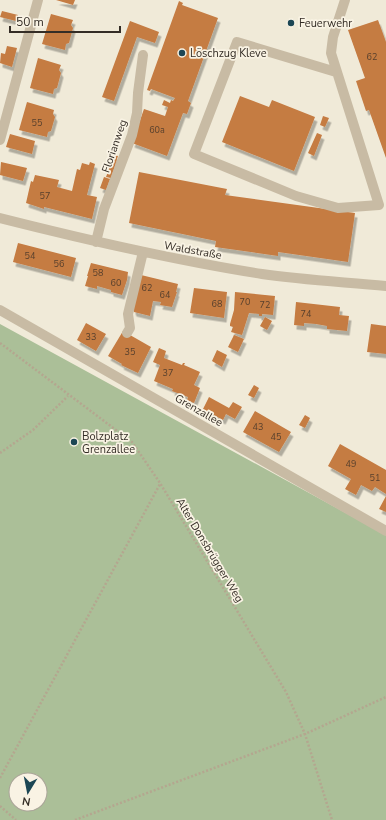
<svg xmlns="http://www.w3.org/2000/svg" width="386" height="820" viewBox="0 0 386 820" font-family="'Nunito Sans',sans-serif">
	<defs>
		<filter id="shadow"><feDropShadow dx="2.5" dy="4.5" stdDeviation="0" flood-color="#0004"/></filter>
	</defs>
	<rect width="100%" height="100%" fill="#f0ead8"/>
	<path fill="#abbf98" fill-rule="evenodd" d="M0,324L386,535V820H0ZM16,780H40V804H16Z"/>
	<path fill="#c57b42" filter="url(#shadow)" d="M56,0H75L73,5Z
		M179,1L183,3L182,5L218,18L188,101L191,103L187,114L183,113L167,156L132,143L144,109L165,116L168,107L162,105L164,100L170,103L171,100L173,101L175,98L151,89L150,91L147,90Z
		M2,11L18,15L16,21L0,17Z
		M51,14L73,20L71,25L73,28L69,43L66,44L65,50L42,44Z
		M378,20L386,42V158L369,110L366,111L356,81L365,78L348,30Z
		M130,21L159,32L155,43L137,37L114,101L102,97Z
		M7,46L17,48L12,67L0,63L1,53L5,54Z
		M38,58L61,65L59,70L61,73L57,88L54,89L53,94L30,88Z
		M240,96L269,107L272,100L315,117L294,171L222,142Z
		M27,102L54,110L53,114L55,117L51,131L48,132L47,137L19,130Z
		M323,116L329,118L325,127L320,125Z
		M317,133L322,135L314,156L308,153Z
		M10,134L35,141L32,154L6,147Z
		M114,155L118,156L111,178L106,177Z
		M1,162L27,168L23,181L0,175Z
		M90,162L95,164L87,195L97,197L92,219L44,207V209L26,203L31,181L33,182L35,175L59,180L57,187L72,191L77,169L80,170L82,163L89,165Z
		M139,172L227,189L225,195L355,213L348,262L278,252V256L215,247L216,241L129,223Z
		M104,177L110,179L106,190L100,188Z
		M18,243L76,258L71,277L13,262Z
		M91,263L128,272L127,280L122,295L111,292V290L97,286V289L85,286L88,276H87Z
		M141,275L178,284L176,292H177L172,307L160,305L161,302L153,301L150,316L134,312L133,309Z
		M194,288L227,292L224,318L190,313Z
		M235,292L275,296L273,315L262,314V316H259V314L249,313L242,335L231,332L233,327L230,326V324L234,310Z
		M296,302L340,307L339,315L349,316L347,331L327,329V326L316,324L304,323V326L294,325Z
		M265,317L272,321L267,330L260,326Z
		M86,323L106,334L96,351L77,340Z
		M371,324L386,326V354L367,352Z
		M123,331L151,347L138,373L121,365L122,364L108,356Z
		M234,335L244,339L238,352L228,347Z
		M159,348L166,351L164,358L182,365L183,363H185L184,365L200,372L194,385L200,388L194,403L187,400L188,397L172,391L173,389L154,381L160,365L153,362Z
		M217,350L227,355L222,367L212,361Z
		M254,385L259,388L254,398L248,395Z
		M209,397L229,408L233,402L242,407L235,419L226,414L223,420L203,409Z
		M255,411L291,432L279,452L243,432Z
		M305,415L310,418L305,428L299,425Z
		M340,444L386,470V494L375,487L372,491L361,485L356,495L345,489L351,479L328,466Z
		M386,496V512L379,509Z"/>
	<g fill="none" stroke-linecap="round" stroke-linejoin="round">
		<path stroke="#b4a68f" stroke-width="2.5" stroke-dasharray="2 2" stroke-linecap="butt" d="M0,343L132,442L160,483L286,692L305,734L332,820
			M0,453L33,430L68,396
			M0,778L160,484
			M0,806L16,820
			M75,820L305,734L386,697"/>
		<path stroke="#c8bba4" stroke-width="10" d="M336,72L237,42L194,154L296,196L338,208L379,205L331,53L333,37L345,0
			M0,140L38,0
			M0,218C87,240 173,260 262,274C303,280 345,282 386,286
			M96,242L104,209L132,135L137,113L138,93L143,55
			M0,310L386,531
			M127,333L130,328L128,314L143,252"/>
	</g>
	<g fill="#1c4654" stroke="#f9f3e4" stroke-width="1.5">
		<circle cx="291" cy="23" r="4"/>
		<circle cx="182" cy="53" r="4"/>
		<circle cx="74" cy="442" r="4"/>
	</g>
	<g text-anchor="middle" stroke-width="3.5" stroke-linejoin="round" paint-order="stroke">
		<g font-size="9" fill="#58402d">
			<text x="372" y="60">62</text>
			<text x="37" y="126">55</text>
			<text x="157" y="133">60a</text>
			<text x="45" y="199">57</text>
			<text x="30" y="259">54</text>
			<text x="59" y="267">56</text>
			<text x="98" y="276">58</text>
			<text x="116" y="286">60</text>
			<text x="147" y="291">62</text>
			<text x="165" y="298">64</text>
			<text x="245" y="305">70</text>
			<text x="217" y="307">68</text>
			<text x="265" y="308">72</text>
			<text x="306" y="317">74</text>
			<text x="91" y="340">33</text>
			<text x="130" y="355">35</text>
			<text x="168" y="376">37</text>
			<text x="258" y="430">43</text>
			<text x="276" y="440">45</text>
			<text x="351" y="467">49</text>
			<text x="375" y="481">51</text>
		</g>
		<g font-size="11" fill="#342d26" stroke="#f9f3e4" text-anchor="start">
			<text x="299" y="27">Feuerwehr</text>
			<text x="190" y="57">Löschzug Kleve</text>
			<text x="82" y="440">Bolzplatz<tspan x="82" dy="13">Grenzallee</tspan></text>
		</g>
		<g font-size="11" fill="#342d26" stroke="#f9f3e4">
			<text transform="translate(114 146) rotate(-71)" y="4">Florianweg</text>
			<text transform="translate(193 250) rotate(10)" y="4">Waldstraße</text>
			<text transform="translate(199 410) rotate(30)" y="4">Grenzallee</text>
			<text transform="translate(210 550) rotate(59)" y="4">Alter Donsbrügger Weg</text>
		</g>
	</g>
	<g transform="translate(28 792) rotate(190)"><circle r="19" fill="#f9f3e4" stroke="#aaa498"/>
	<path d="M0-3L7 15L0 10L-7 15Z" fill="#1c4654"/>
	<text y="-6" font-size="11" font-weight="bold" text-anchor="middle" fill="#342d26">N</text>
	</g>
	<path d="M10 26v6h110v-6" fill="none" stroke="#342d26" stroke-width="2"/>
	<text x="16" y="26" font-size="12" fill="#342d26" stroke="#f9f3e4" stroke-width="3" paint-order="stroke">50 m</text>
</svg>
